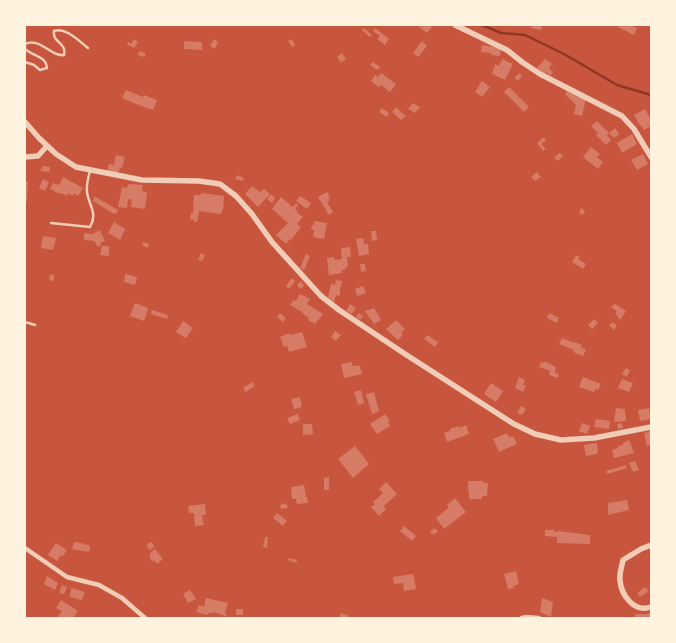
<svg xmlns="http://www.w3.org/2000/svg" width="676" height="643" viewBox="0 0 676 643" font-family="Manrope,sans-serif">
	<rect width="100%" height="100%" fill="#c8553d"/>
	<g fill="none" stroke-linecap="round" stroke-linejoin="round">
		<path stroke="#8f3625" stroke-width="2.5" d="M482,25L501,33L525,35L564,54L617,85L651,95"/>
	</g>
	<path fill="#d67c66" d="M417,25H429L432,27L427,33Z
		M532,25H542L541,30L531,28Z
		M619,25L625,26L626,25H631L637,28L634,35L618,27Z
		M364,28L372,35L370,37L362,30Z
		M375,28L389,39L385,45L377,39L380,36L373,31Z
		M134,39L138,42L134,48L127,44L128,42L131,44Z
		M214,39L218,42L215,49L210,46Z
		M292,39L295,45L292,47L288,41Z
		M184,41L202,42V50L184,49Z
		M422,41L427,46L418,57L413,53Z
		M482,45L501,48L500,56L491,55V53L481,52Z
		M140,51L146,54L144,57L138,55Z
		M342,53L346,59L341,63L337,57Z
		M502,59L513,64L505,80L492,74L495,64L499,66Z
		M545,59L552,64L549,68L553,72L550,76L546,72L544,74L537,68Z
		M373,62L380,67L377,70L370,65Z
		M381,73L396,84L390,92L381,85L379,87L371,81L375,75L378,77Z
		M519,73L522,76L518,81L514,78Z
		M482,81L490,87L482,97L475,92Z
		M509,87L529,107L524,112L504,92Z
		M126,90L143,97L144,95L157,100L153,110L141,106L122,98Z
		M568,90L586,99L582,116L574,114L576,105L565,94Z
		M413,103L420,107L415,113L408,109Z
		M396,107L406,116L401,120L392,112Z
		M382,108L389,113L387,117L379,112Z
		M645,109L651,120H650L651,126L644,130L641,125L640,126L634,115Z
		M597,121L609,133L607,135L611,140L606,145L596,135L598,133L591,126Z
		M615,128L619,134L614,138L609,133Z
		M632,134L637,144L622,153L617,143Z
		M544,137L546,140L541,144L546,149L543,151L537,143Z
		M591,147L600,154L597,157L603,162L598,169L583,157Z
		M559,153L563,156L558,161L554,158Z
		M643,154L648,164L637,170L631,160Z
		M116,155L125,157L122,168H120L118,173L107,172L109,164L114,165Z
		M43,166L50,167L49,172L40,171Z
		M537,172L541,177L535,181L531,177Z
		M237,175L244,178L243,181L235,179Z
		M63,177L83,188L78,196L74,194L73,196L68,193L67,196L61,193L60,194L50,189L53,183L59,185Z
		M43,179L49,182L45,191L39,188Z
		M25,182H28L27,202L25,201Z
		M128,184L143,185L142,191L147,192L145,209L131,207L132,200L128,199L127,208L118,207L122,187L127,188Z
		M252,186L260,192L264,189L270,194L258,207L245,194Z
		M327,192L330,197L328,198L330,200L327,202L333,212L329,215L318,197Z
		M202,193L224,196L223,210H222L221,214L199,211L197,222H194V220L190,219L191,213H193L194,195H201Z
		M271,194L275,198L272,203L267,199Z
		M94,196L118,210L116,214L112,213L93,201Z
		M300,196L311,203L307,209L296,201Z
		M281,197L293,207L296,203L298,205L295,209L298,212L297,213L303,217L297,224L301,227L291,240L290,239L286,244L276,235L288,223L272,209Z
		M581,208L585,211L583,215L579,213Z
		M314,221L327,223L324,239L313,237L314,230L311,229L312,225H314Z
		M114,222L125,229L120,240L108,233Z
		M100,230L105,241L100,243L101,245L98,247L94,241L84,240V233L92,234Z
		M371,231H376L377,240L372,241Z
		M43,236L56,238L53,250L41,248Z
		M363,238L364,244H368L369,254L359,256L356,239Z
		M143,242L149,244L148,248L142,245Z
		M102,246H109V256L100,255Z
		M350,247L351,257H347L348,267L345,268V270H342V273L329,275L327,258L334,257L335,260L342,259L341,248Z
		M201,253L205,255L202,261L198,260Z
		M306,254L310,256L304,270L300,268Z
		M576,255L580,257L578,259L586,264L583,269L572,262Z
		M360,264H365L366,271L361,272Z
		M50,274L54,275V281L49,280Z
		M125,274L137,277L135,285L124,282Z
		M292,278L295,281L289,289L286,286Z
		M336,280L342,281V283L340,289V296L336,295L334,302L328,297L331,284L335,285Z
		M301,281L304,286L300,289L297,285Z
		M363,286L366,293L357,296L355,289Z
		M300,294L310,299L307,304L323,314L315,324L308,320L309,318L302,313V312L290,305L294,300L296,301Z
		M135,303L148,308L144,321L130,316Z
		M350,304L356,308L352,314L346,311Z
		M615,304L626,311L620,320L617,317L618,316L615,314L617,311L611,307L613,305H614Z
		M374,308L381,320L374,324L365,311Z
		M152,310L168,315L167,319L151,314Z
		M280,313L286,318L283,322L277,317Z
		M359,313L363,316L360,320L356,317Z
		M549,313L559,318L557,323L547,318Z
		M594,319L598,323L592,329L588,325Z
		M396,320L405,329L401,333L403,335L398,340L386,329Z
		M183,321L193,328L186,338L176,332Z
		M612,322L617,325L614,330L609,326Z
		M335,331L341,335L336,341L331,337Z
		M302,332L307,347L289,352L287,346L284,347L280,337L290,333L291,335Z
		M427,335L438,342L435,347L424,339Z
		M562,338L574,343L575,342L582,345L581,347L586,350L583,356L573,352L574,350L559,344Z
		M352,362V365L355,366H360L362,374L344,378L341,364Z
		M546,362L556,367L555,373L559,374L557,378L549,375L550,371L539,367L541,363Z
		M626,368L630,370L627,377L622,374Z
		M519,377L525,380L523,385L526,386L523,392L515,388Z
		M583,377L601,384L598,390L595,389L594,392L579,387Z
		M622,379L633,383L629,392L618,388Z
		M252,382L255,386L246,392L243,388Z
		M491,383L503,391L496,402L484,394Z
		M361,390L364,403L358,405L354,392Z
		M374,392L379,411L372,414L366,394Z
		M300,397L302,407L294,409L291,399Z
		M521,406L526,409L522,415L517,413Z
		M616,408L625,409L626,421L614,422Z
		M649,408L651,419L640,421L638,410Z
		M298,414L300,420L290,424L287,418Z
		M385,414L390,421L388,422L390,426L377,434L370,424Z
		M596,419L610,421L609,429L594,427Z
		M582,423L590,426L587,434L579,431Z
		M622,423L623,428L618,429L617,424Z
		M303,424H312L313,434L303,435Z
		M466,425L469,434L447,442L444,433L450,431V429L459,426V428Z
		M651,431V445L647,446L644,433Z
		M507,433L509,437L513,436L517,444L499,452L493,439Z
		M629,440L634,453L614,458L612,450L618,448V446L623,445V443Z
		M597,443L598,452H597V454L586,456L584,445Z
		M355,446L369,464L353,478L338,459Z
		M635,461L639,470L633,472L629,463Z
		M626,465L627,468L607,474L606,471Z
		M329,477V490H324V478Z
		M468,481H483L484,483H488L487,496H482V499H469V491H468Z
		M386,482L397,494L384,506L386,509L379,516L371,507L375,504L373,502L383,493L379,489Z
		M304,485L306,497H307L308,503L297,504L296,499H292L291,487Z
		M455,498L466,512L444,529L436,518L449,507L447,505Z
		M627,500L629,510L608,515V503Z
		M286,503L288,508L281,509L280,505Z
		M205,504L206,515H202L204,525L195,526L194,513H189L188,506Z
		M277,513L287,521L283,526L273,518Z
		M404,526L416,536L412,541L400,531Z
		M434,528L438,531L434,535L430,532Z
		M545,530H554V532H558V531L590,535V544L557,543V537L545,536Z
		M265,537H268L267,548L263,547Z
		M74,542L81,543L90,546L89,552L72,549Z
		M152,542L154,547L149,550L147,544Z
		M56,543L67,550L63,556L61,555L57,561L48,555Z
		M155,549L163,559L157,564L154,560L152,562L149,556L151,555L150,553Z
		M289,558L297,560L296,563L288,560Z
		M516,571L519,584L513,586L514,588L508,589L504,574Z
		M413,574L416,589L404,591L403,583L394,584L393,577Z
		M47,576L58,583L55,590L44,584Z
		M62,585L67,587L64,594L59,593Z
		M645,587L649,591L640,597L637,593Z
		M71,588L85,592L82,600L70,597Z
		M190,590L196,599L188,603L183,594Z
		M206,598L228,603L225,613L227,614L226,616L213,612V613H209L207,615L196,612L199,605L204,607Z
		M542,598L553,602L551,617L540,612Z
		M61,600L78,611L74,617L76,618H57L62,611L56,608Z
		M236,609H243V615H236Z
		M651,612V618H635V614H647Z
		M341,613L349,616L348,618H339Z"/>
	<g fill="none" stroke-linecap="round" stroke-linejoin="round">
		<path stroke="#f1ccb7" stroke-width="2.5" d="M25,62L34,65L40,70L47,68C46,56 33,56 25,49V44C40,37 51,57 64,55C67,42 52,43 54,31C66,27 79,41 88,48
			M51,223L90,227C98,213 89,206 87,192C86,185 88,178 90,171
			M25,322L35,325"/>
		<path stroke="#f1ccb7" stroke-width="4.5" d="M25,548L67,577L99,585L122,598L145,618
			M522,618L526,617L539,618"/>
		<path stroke="#f1ccb7" stroke-width="5.5" d="M455,25L507,50L522,62L540,74L622,116L634,129L651,157
			M25,122L39,138L56,154L76,167L142,180L199,181L220,184L236,196L252,214L272,242L321,296L339,310L405,354L514,424L535,434L561,440L594,438L651,427
			M25,157L38,156L47,146
			M651,545L641,549L623,560C622,566 619,573 620,580C621,595 634,613 651,607"/>
	</g>
	<rect width="676" height="643" fill="none" stroke="#fff3e0" stroke-width="52"/>
</svg>
